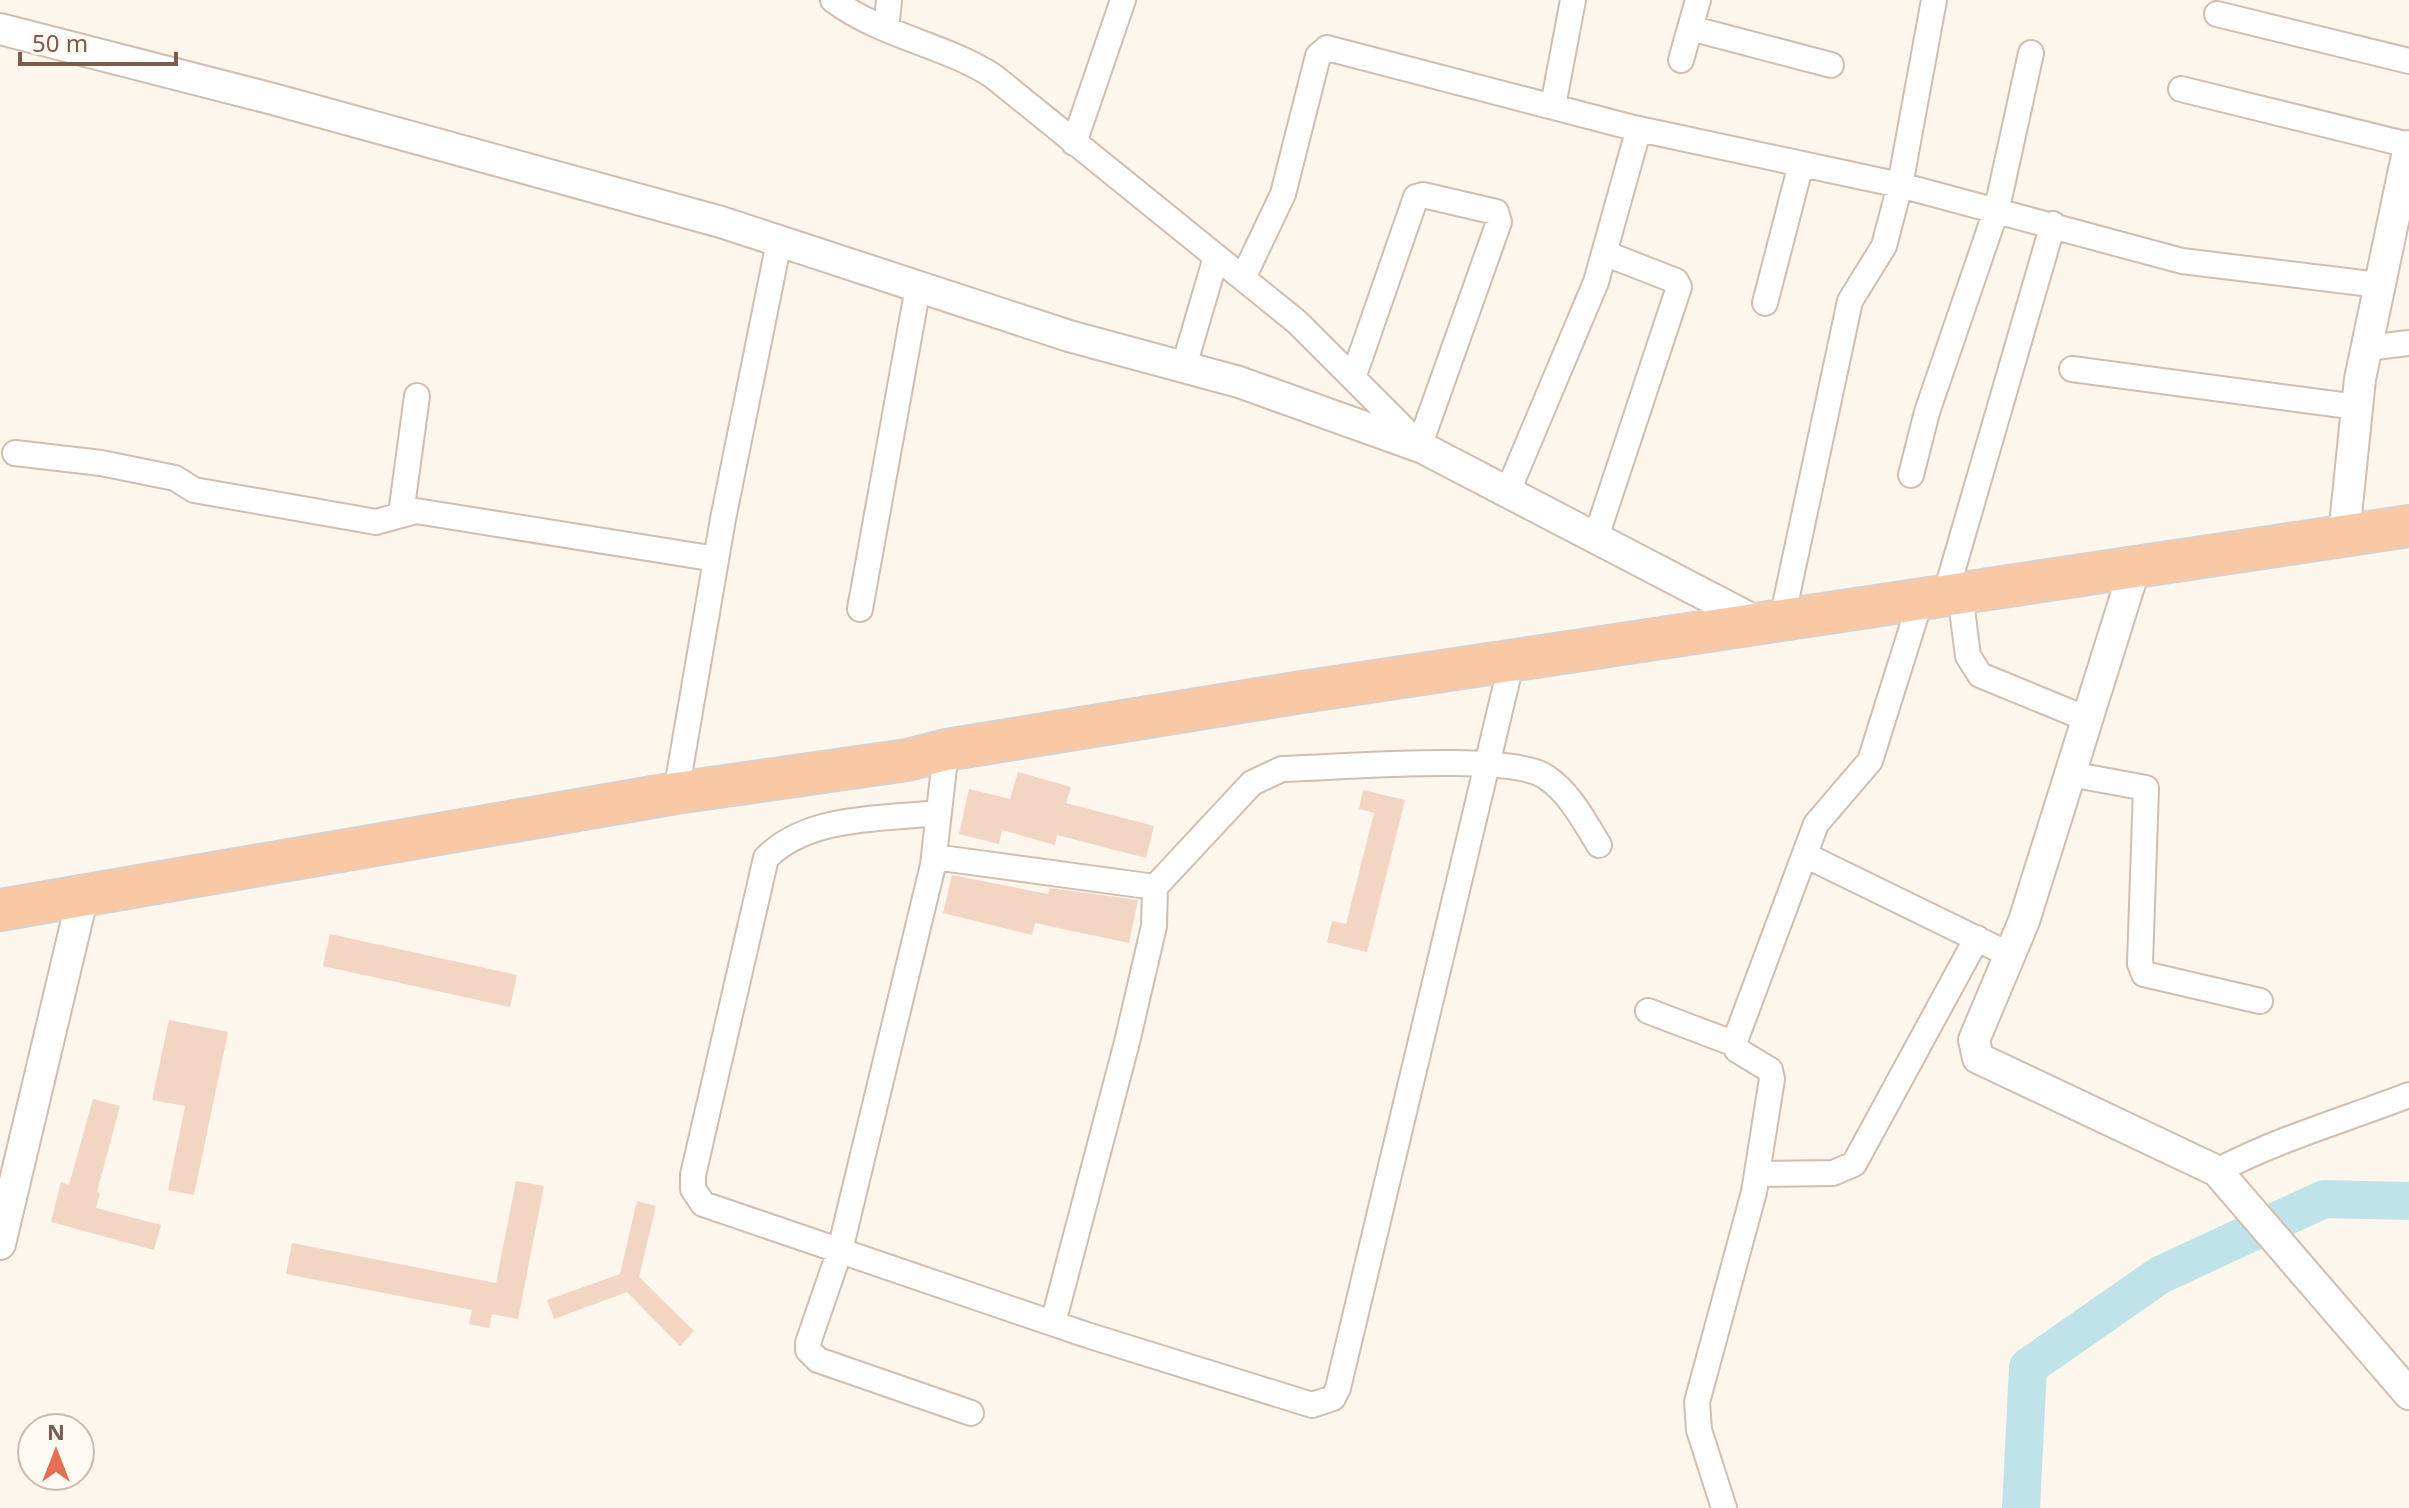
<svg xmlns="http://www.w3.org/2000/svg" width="2409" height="1508" viewBox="0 0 2409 1508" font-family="'Noto Sans',sans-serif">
	<rect width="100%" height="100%" fill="#fdf6ec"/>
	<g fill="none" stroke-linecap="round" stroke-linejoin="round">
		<path stroke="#bfe3e8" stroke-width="38" d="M2021,1508L2028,1367L2160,1275L2324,1199L2409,1201"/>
	</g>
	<path fill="#f3d5c3" d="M1018,772L1071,787L1066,803L1154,826L1146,858L1057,835L1055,845L1002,830L999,844L959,834L969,789L1010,799Z
		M1363,790L1405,800L1367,952L1327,942L1332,921L1346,924L1374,813L1359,809Z
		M952,875L1048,894L1050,888L1138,900L1129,943L1035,923L1032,935L943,913Z
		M330,934L517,975L510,1007L323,966Z
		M169,1020L228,1032L194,1195L168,1190L185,1106L152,1100Z
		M93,1099L120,1106L97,1192L100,1193L96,1208L161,1225L154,1250L51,1222L61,1182L69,1185Z
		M516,1181L544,1186L518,1319L492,1314L489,1328L469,1324L472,1310L286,1274L292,1243L496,1283Z
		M637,1201L656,1206L639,1277L694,1331L680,1346L627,1292L554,1319L547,1300L620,1274Z"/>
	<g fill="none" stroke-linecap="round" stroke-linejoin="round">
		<defs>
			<path id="minor" d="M833,0C881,36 943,44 993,76L1297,322L1421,446
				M2217,14L2409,61
				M1690,28L1831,65
				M886,29L889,0
				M1681,60L1698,0
				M2181,89L2409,145
				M1553,106L1573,0
				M1634,128L1900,185L2182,261L2379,285
				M1074,143L1123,0
				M1243,278L1283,194L1318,56L1327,48L1634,128L1637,135L1596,282L1508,491
				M1765,303L1801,164
				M2367,348L2409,343
				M1184,366L1216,257
				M2072,369L2357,407
				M1353,378L1416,197L1423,195L1496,212L1499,222L1420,444
				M15,453L101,463L175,478L194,490L376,522L416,511L716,559
				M1911,475L1927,412L1997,208L2031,53
				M401,514L417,396
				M1596,537L1679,287L1676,281L1604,253
				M1960,594L1968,656L1980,675L2087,719
				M1945,596L2053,224
				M860,609L918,287
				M1782,619L1850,301L1884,246L1900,185L1934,0
				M946,750L933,865L840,1250L808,1343V1350L818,1360L971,1413
				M2070,774L2146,788L2140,964L2144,974L2260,1001
				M676,793L723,519L779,242
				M938,813C883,819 808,815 766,858L693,1175V1189L703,1204L1087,1335L1312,1405L1333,1398L1338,1388L1512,660
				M1805,855L2010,955
				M934,857L1155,887L1154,926L1127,1042L1053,1323
				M1155,887L1252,783L1282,769C1334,768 1510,752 1546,777C1570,793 1584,821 1599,845
				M1648,1011L1735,1044
				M2217,1171C2278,1139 2344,1120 2409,1095
				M1757,1174L1833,1173L1854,1164L1977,938
				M1724,1508L1699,1430L1697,1402L1754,1192L1772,1079L1770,1070L1737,1050L1735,1041L1816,824L1870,761L1921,599"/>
			<path id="tertiary" d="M0,29L273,99L721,222L1069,336L1239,382L1423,448L1759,623
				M2344,535L2360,379L2409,146
				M2135,567L2024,921L1974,1040L1978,1058L2217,1171L2409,1394
				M0,1244L83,895"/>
			<path id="trunk" d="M0,910L676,793L907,760L946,750L1302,692L2409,526"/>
		</defs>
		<use href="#minor" stroke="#d1beb0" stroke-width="28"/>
		<use href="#tertiary" stroke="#d1beb0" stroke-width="34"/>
		<use href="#trunk" stroke="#dad1cd" stroke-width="44"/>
		<use href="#minor" stroke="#fff" stroke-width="24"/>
		<use href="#tertiary" stroke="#fff" stroke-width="30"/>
		<use href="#trunk" stroke="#f9c8a4" stroke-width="40"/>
	</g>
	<g transform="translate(56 1452)"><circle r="38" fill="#fffaf3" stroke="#cabbb1" stroke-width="2"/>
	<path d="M0-6L14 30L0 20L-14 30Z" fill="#e76f51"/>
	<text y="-12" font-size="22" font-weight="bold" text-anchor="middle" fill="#7a5c4d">N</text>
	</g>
	<path d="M20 52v12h156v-12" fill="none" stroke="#7a5c4d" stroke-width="4"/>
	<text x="32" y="52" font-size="24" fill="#7a5c4d" stroke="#fffaf3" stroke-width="6" paint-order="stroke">50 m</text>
</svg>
